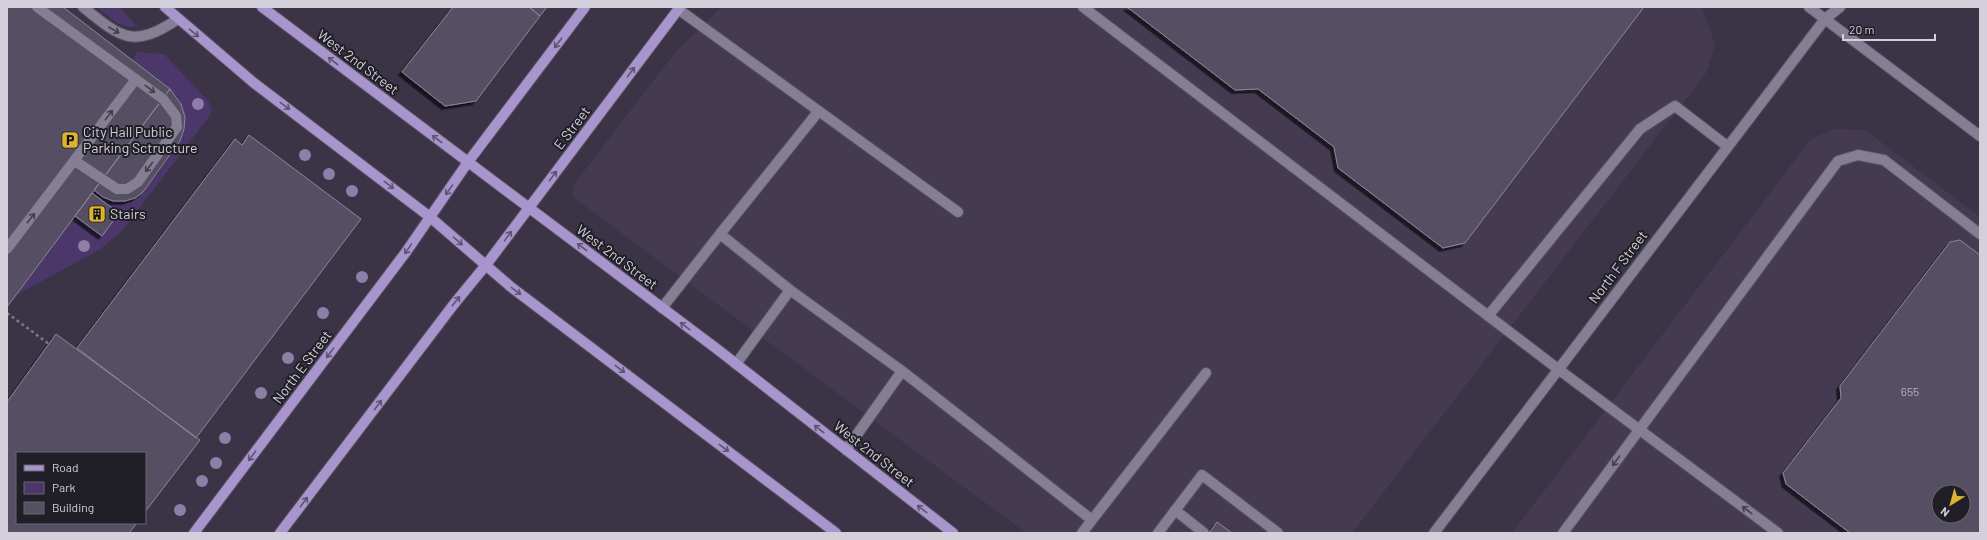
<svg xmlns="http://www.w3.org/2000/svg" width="1987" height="540" viewBox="0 0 1987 540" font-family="Barlow,sans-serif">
	<defs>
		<filter id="shadow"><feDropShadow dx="-3.5" dy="3.5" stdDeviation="0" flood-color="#0009"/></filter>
	</defs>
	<rect width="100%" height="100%" fill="#3a3446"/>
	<path fill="#443b53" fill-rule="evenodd" d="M722,7H1702L1715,45L1706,73L1352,533H1026L577,200L572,194L574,184L677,50Z
		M1835,129L1865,130L1980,217V533H1512L1811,139ZM1939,492H1963V516H1939Z"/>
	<path fill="#4b376a" d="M97,7H119L137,26C121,31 109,16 97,7Z
		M137,52L164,54L209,102L212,110L208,118L122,231L99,250L16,295L75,216L119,213L92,193L94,190L103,197L135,198L143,192C165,163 207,122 169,88C158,78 144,70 132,61Z"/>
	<path fill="#565063" stroke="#8d869b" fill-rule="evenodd" filter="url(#shadow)" d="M7,7H63L170,89L7,307Z
		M453,7H529L540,16L476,101L445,106L402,72Z
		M529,7H547L540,16Z
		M1127,7H1644L1465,243L1443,248L1338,168L1334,147L1258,89L1235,90Z
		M170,89L181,104L185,117L184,129L180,141L143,192L135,198L125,201H113L103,197L94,190Z
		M249,135L361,219L196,438L77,348L235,139L242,145Z
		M92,193L119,213L102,236L75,216Z
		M1960,240L1980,255V533H1850L1786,484L1783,473L1841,398L1840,386L1950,242ZM1939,492H1963V516H1939Z
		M56,334L200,440L145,512V453H17V523H137L129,533H7V402Z
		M1217,522L1232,533H1209Z"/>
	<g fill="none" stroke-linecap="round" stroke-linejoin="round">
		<defs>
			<path id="minor" d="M37,7L163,99L176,116L177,127L138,182L127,189H117L75,161
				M83,7C121,38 133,49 178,19
				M1083,7L1558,369L1778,533
				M1809,7L1980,136
				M678,9L958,212
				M720,234L818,112
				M7,249L136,79
				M662,308L720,234L790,290
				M1488,316L1640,129L1675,106L1727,146
				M736,364L790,290L902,371
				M846,450L902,371L1092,520L1082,533
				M1175,510L1204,533
				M1092,520L1206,373
				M1158,533L1202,475L1278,533
				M1434,533L1825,19L1840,7
				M1563,533L1838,161L1858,155L1884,160L1980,234"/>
			<path id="major" d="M165,7L254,83L430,217L511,287L836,533
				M262,7L717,349L953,533
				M194,533L406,252L468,162L585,7
				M280,533L454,304L486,265L680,7"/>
		</defs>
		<use href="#minor" stroke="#575260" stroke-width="12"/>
		<use href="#major" stroke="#575260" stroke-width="12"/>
		<path stroke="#7c7887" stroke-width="2.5" stroke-dasharray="3 3" stroke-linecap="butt" d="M7,313L49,344"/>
		<use href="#minor" stroke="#857f93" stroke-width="10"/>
		<use href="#major" stroke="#a995cd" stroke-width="10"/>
	</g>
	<g fill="#8d7fa8">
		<circle cx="198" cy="104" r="6"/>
		<circle cx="305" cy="155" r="6"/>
		<circle cx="329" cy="174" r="6"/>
		<circle cx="352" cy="191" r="6"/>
		<circle cx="84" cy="246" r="6"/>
		<circle cx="362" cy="277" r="6"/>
		<circle cx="323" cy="313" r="6"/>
		<circle cx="288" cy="358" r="6"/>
		<circle cx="261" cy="393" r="6"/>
		<circle cx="225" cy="438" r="6"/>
		<circle cx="216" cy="463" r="6"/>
		<circle cx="202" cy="481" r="6"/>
		<circle cx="180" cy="510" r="6"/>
	</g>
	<defs><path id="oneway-shaft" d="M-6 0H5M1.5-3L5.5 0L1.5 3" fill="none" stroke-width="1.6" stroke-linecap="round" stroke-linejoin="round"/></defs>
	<g stroke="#43404c">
		<use href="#oneway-shaft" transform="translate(114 30) rotate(30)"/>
		<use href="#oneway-shaft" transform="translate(150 89) rotate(37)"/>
		<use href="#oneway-shaft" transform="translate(109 115) rotate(-53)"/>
		<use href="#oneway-shaft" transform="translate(149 167) rotate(127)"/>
		<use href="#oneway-shaft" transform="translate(31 218) rotate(-52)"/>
		<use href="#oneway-shaft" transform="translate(1616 461) rotate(126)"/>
		<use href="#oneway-shaft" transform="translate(1747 510) rotate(-143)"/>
	</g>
	<g stroke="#5e5471">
		<use href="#oneway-shaft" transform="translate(194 33) rotate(40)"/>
		<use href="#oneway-shaft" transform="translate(558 43) rotate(127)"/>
		<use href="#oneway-shaft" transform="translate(333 61) rotate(-143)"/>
		<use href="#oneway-shaft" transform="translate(631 72) rotate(-53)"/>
		<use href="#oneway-shaft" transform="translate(285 106) rotate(37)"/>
		<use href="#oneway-shaft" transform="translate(437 139) rotate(-143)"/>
		<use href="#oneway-shaft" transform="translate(553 176) rotate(-53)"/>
		<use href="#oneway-shaft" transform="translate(389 185) rotate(37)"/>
		<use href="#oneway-shaft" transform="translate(449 190) rotate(125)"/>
		<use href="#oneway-shaft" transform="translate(508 236) rotate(-54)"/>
		<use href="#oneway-shaft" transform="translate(458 241) rotate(41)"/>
		<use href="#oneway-shaft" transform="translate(582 247) rotate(-143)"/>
		<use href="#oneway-shaft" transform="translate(408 249) rotate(125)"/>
		<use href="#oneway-shaft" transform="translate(516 291) rotate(37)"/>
		<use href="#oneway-shaft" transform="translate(456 301) rotate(-51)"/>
		<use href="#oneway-shaft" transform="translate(685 326) rotate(-143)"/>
		<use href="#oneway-shaft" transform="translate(330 353) rotate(127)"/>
		<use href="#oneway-shaft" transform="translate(620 369) rotate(37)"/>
		<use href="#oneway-shaft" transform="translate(378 405) rotate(-53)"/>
		<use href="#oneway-shaft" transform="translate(819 429) rotate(-142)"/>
		<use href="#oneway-shaft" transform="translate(724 448) rotate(37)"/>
		<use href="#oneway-shaft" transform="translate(252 456) rotate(127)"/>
		<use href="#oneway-shaft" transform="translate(304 502) rotate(-53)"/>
		<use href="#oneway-shaft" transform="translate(922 509) rotate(-142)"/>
	</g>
	<defs>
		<symbol id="parking-square" viewBox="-11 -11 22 22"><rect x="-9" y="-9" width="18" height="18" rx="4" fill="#dbb333" stroke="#201e26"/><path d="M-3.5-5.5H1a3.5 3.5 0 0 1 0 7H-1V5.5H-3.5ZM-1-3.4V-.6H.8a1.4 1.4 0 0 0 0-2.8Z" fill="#111"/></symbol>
		<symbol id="building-square" viewBox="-11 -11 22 22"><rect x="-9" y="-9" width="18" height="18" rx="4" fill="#dbb333" stroke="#201e26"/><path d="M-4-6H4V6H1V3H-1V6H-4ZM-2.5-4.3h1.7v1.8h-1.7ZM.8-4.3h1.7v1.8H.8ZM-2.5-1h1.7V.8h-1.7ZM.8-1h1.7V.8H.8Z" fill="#111"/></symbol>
	</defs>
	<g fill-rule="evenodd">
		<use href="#parking-square" x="60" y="130" width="20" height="20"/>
		<use href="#building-square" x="87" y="204" width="20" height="20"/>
	</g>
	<g text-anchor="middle" stroke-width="4" stroke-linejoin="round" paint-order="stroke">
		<g font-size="12" fill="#b4b0bd">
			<text x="1910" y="396">655</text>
		</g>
		<g font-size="14" fill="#d3d0db" stroke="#201e26">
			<text transform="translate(358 62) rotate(37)" y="5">West 2nd Street</text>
			<text transform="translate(572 128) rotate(-53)" y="5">E Street</text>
			<text transform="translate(617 257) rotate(37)" y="5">West 2nd Street</text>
			<text transform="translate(1618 267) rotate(-53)" y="5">North F Street</text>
			<text transform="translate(302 367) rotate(-53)" y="5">North E Street</text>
			<text transform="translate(874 454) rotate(38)" y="5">West 2nd Street</text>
		</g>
		<g font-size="14" fill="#d3d0db" stroke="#201e26" text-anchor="start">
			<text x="83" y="137">City Hall Public<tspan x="83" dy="16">Parking Sctructure</tspan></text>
			<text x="110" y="219">Stairs</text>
		</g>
	</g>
	<rect width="1987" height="540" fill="none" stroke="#d3d0db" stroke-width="16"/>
	<rect x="16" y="452" width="130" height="72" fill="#201e26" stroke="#68656e"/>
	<rect x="24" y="465" width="20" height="6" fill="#a995cd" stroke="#68656e"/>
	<text x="52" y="472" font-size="12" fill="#d3d0db">Road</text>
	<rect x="24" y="482" width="20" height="12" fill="#4b376a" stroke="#68656e"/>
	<text x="52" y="492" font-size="12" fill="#d3d0db">Park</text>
	<rect x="24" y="502" width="20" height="12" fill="#565063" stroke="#68656e"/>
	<text x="52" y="512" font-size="12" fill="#d3d0db">Building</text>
	<g transform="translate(1951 504) rotate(217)"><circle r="19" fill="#201e26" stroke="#68656e"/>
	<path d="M0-3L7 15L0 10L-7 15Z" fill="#dbb333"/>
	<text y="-6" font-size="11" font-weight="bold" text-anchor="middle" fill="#d3d0db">N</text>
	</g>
	<path d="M1843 34v6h92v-6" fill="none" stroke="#d3d0db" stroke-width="2"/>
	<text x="1849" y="34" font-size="12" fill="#d3d0db" stroke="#201e26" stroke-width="3" paint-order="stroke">20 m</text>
</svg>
